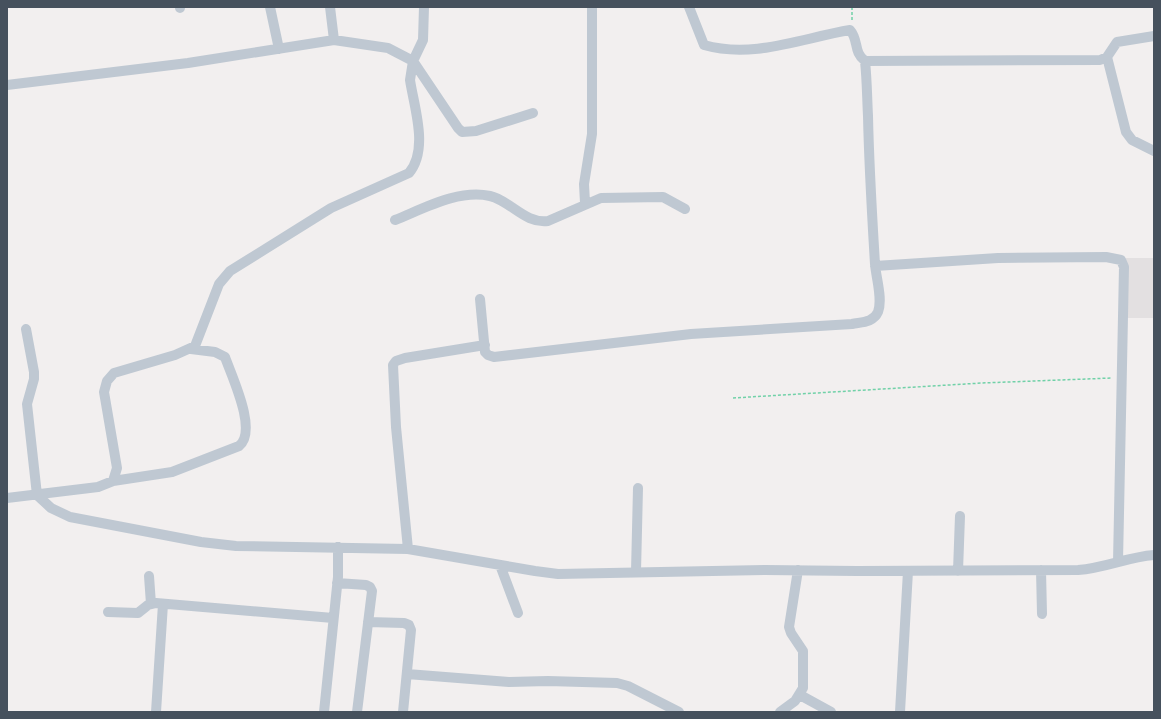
<svg xmlns="http://www.w3.org/2000/svg" width="1161" height="719" viewBox="0 0 1161 719" font-family="Karla,sans-serif">
	<rect width="100%" height="100%" fill="#f2efef"/>
	<path fill="#e3e0e1" d="M1126,258H1154V318H1127Z"/>
	<g fill="none" stroke-linecap="round" stroke-linejoin="round">
		<path stroke="#71d1a8" stroke-width="1.5" stroke-dasharray="3 2" stroke-linecap="butt" d="M852,7V21
			M733,398L982,383L1112,378"/>
		<path stroke="#bfc8d2" stroke-width="10" d="M180,7V8
			M270,7L279,49
			M330,7L334,40
			M689,7L704,45C753,59 802,38 850,30C859,40 853,52 865,61L1100,60L1107,57L1117,42L1154,36
			M1107,57L1126,132L1132,140L1154,151
			M7,85L188,63L334,40L388,48L413,61L458,128L462,132L476,131L533,113
			M585,203L584,184L592,134V7
			M395,220C423,209 458,189 490,196C511,201 525,224 548,221L601,198L663,197L685,209
			M875,266L998,258L1106,257L1121,260L1124,267L1118,562
			M480,299L485,352L488,355L494,357L691,334L852,324C861,322 873,323 878,312C883,299 876,278 875,264C872,215 869,165 868,116C867,97 867,80 865,61
			M26,329L34,372V379L27,404L37,495L51,508L70,517L201,542L236,546L408,549L535,571L558,574L765,570L857,571L1078,570C1106,568 1127,557 1154,555
			M113,481L172,472L239,446C258,431 232,377 225,357L215,352L191,349
			M7,498L98,487L113,481L117,468L104,392L107,381L114,373L175,355L195,346L219,284L230,271L331,208L409,173C429,149 414,107 410,80L413,61L423,40L424,7
			M408,549L396,427L393,365L396,361L405,358L485,345
			M500,565L518,613
			M1041,570L1042,614
			M958,571L960,516
			M636,572L638,488
			M149,576L151,604
			M337,583L366,585L370,587L372,591L357,712
			M108,612L138,613L148,605L156,603L333,618
			M368,622L404,623L409,625L411,630L403,712
			M407,674L509,682L548,681L617,683L628,686L679,712
			M800,695L831,712
			M156,712L163,604
			M324,712L338,577V547
			M780,712L795,701L803,688V651L791,633L789,627L798,570
			M900,712L908,571"/>
	</g>
	<rect width="1161" height="719" fill="none" stroke="#46515d" stroke-width="16"/>
</svg>
